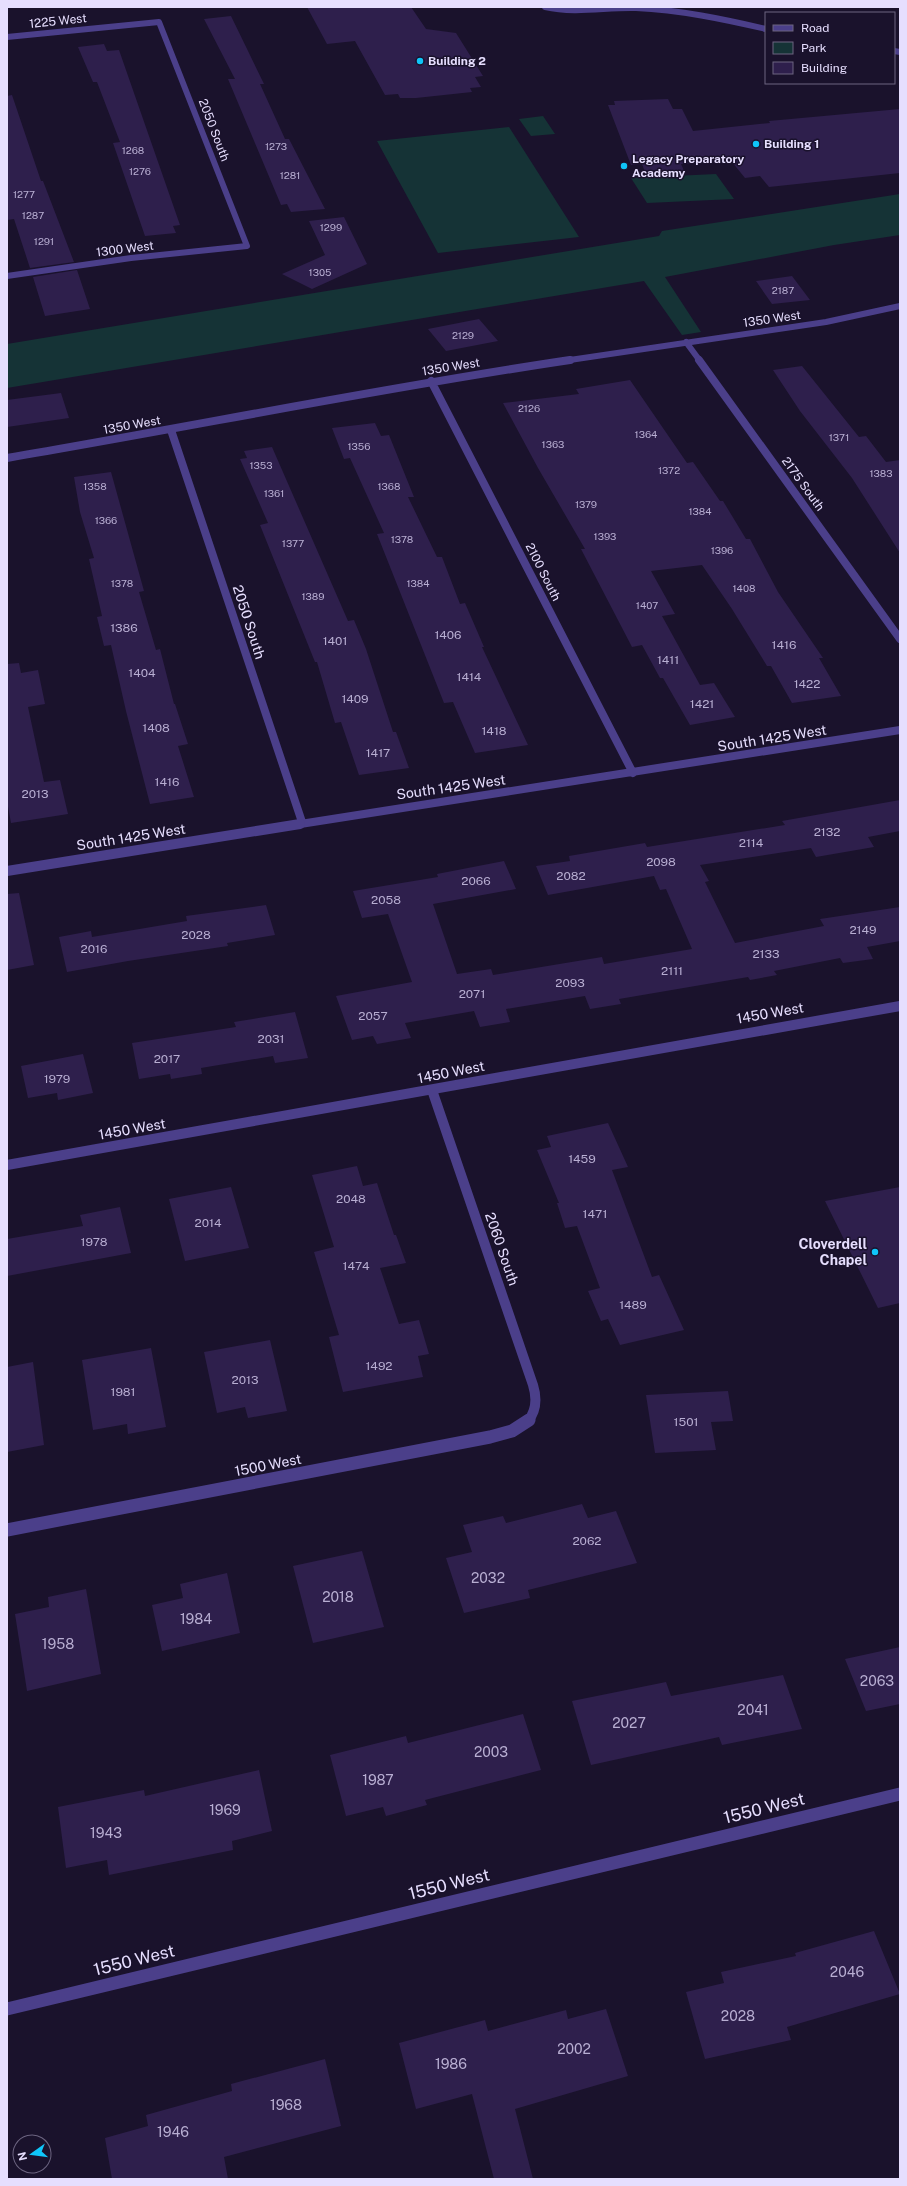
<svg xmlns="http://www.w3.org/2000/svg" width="907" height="2186" viewBox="0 0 907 2186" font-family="'Public Sans',sans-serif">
	<rect width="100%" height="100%" fill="#1a122c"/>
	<path fill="#153336" d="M543,116L555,134L531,136L519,119Z
		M509,127L579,237L438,253L377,141Z
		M716,174L734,199L647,203L631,178Z
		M900,194V235L834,245L665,277L701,332L682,335L644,281L7,388V344L659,236L662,231Z"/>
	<path fill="#2e1f4c" d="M307,7H411L426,29L456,33L483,76L475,77L481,87L470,88L472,92L416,98H400L398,94L385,95L355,41L327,44Z
		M231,16L264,84H260L285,139H289L325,209L291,212L287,204L281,205L228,79H235L204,19Z
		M104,44L107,51L119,50L180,225L173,226L176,233L145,236L113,143L120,142L97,82H93L78,47Z
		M12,95L41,181H43L74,262L30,268L14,219L7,220V96Z
		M668,99L673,109H682L693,131L770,123L769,121L900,109V173L769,187L760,176L745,178L732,162L681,164L685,173L646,175L642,164L631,165L608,105H615L614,101Z
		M344,217L367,264L312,289L282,274L325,255L309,221Z
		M77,270L90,309L45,316L33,277Z
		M792,276L810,300L772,304L756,281Z
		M479,319L498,341L446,351L428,329Z
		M802,366L859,437L866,436L886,462L900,460V553L852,478L800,411L773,370Z
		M630,380L687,463L693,462L720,501H723L746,539H750L778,592L823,658H819L841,696L792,703L771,666H767L732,609L702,565L651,571L675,614L662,616L700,685L714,683L735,717L690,725L663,678H660L642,645L632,647L581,549H585L538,468L503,403L579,394L576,389Z
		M61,393L69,418L7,427V400Z
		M375,423L381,436L389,435L414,497H408L437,557H442L460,604L465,603L484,647H482L528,745L475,753L453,702L444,703L377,534L384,533L350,458L344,459L332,428Z
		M272,447L348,621L354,620L366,649L393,732H396L409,768L359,775L341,722L335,723L317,662H315L260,525L268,523L240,459L247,458L244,451Z
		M111,472L144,591L139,592L156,650L160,649L174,704H175L188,744L178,746L194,797L150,804L126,711L111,645L104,646L97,617L102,616L89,559L94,558L80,512L74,477Z
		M19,663L21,673L38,670L45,704L28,707L44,782L60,780L68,814L11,823L7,801V664Z
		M900,800V831L868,837L874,847L816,857L811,848L700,865L709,881L705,882L735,943L824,926L820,919L900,907V941L867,947L873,959L843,963L840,958L774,971L777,975L750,980L748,977L619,999L621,1004L590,1009L585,996L506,1009L510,1022L480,1027L474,1011L405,1023L411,1038L377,1044L373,1036L352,1040L336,996L412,982L388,914L362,918L353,891L438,877L437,874L504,861L516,889L433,904L457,974L491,969L493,975L602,957L604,964L692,949L666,889L660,890L654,876L548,895L536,866L570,861L569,856L645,843L647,847L785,825L782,821Z
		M19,893L34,965L7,970V894Z
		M266,905L275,935L227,943L228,946L128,961L67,972L59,937L91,931L92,937L187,921L186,916Z
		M295,1012L308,1058L275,1063L273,1056L201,1068L202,1074L171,1079L170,1074L139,1079L132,1043L236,1027L234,1022Z
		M83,1054L93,1093L58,1100L57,1093L28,1098L21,1066Z
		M608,1123L628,1167L612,1170L652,1277L659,1275L684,1330L620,1345L608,1319L601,1321L588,1291L600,1288L577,1226L565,1228L557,1203H559L537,1150L551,1147L547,1136Z
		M357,1166L363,1186L377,1183L394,1235H396L406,1263L380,1268L399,1324L419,1320L429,1354L418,1356L423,1377L343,1392L329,1337L339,1335L314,1252L334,1247L312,1175Z
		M231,1187L249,1248L185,1261L169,1199Z
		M900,1187V1303L878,1308L825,1201Z
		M120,1207L131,1253L7,1276V1239L83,1226L80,1215Z
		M270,1340L287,1411L248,1418L245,1407L217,1413L204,1352Z
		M151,1348L166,1427L128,1434L127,1424L93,1430L82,1360Z
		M33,1362L44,1445L7,1452V1367Z
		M728,1391L733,1421L711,1422L716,1450L655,1453L646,1395Z
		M582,1504L588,1518L616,1511L637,1563L528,1590L530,1598L464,1613L446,1558L472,1552L463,1525L503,1516L506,1523Z
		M362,1551L384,1627L313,1643L293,1566Z
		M227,1573L240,1633L162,1651L152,1605L183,1598L180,1584Z
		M86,1589L101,1674L27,1691L15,1614L49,1607L48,1597Z
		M900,1647V1704L866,1711L845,1659Z
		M783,1675L802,1729L722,1745L719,1737L591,1765L572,1701L666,1682L671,1696Z
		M523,1714L541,1770L425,1800L427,1805L386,1816L383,1807L346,1816L330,1755L406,1736L408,1743Z
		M259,1770L272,1831L232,1841L233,1850L109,1875L107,1860L66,1868L58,1807L144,1790L145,1796Z
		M874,1931L900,1994L787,2027L791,2040L705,2059L686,1992L724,1983L721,1972L796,1956L795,1953Z
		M606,2009L628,2076L515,2109L533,2179H494L472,2094L416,2109L399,2043L485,2020L488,2031L566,2010L568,2019Z
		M325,2059L341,2126L224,2157L228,2179H112L105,2138L148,2126L146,2115L232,2091L231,2084Z"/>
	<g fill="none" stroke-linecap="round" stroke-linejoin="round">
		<path stroke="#4b3f8a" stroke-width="6" d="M545,7C576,14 606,7 636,8C680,10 723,19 766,29
			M7,37L159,22L247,246L131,258L7,276
			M894,51L900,52
			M686,342L700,361
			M563,361L826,322L900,306"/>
		<path stroke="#4b3f8a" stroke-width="8" d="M699,360L900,639
			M431,381L633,773
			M171,430L302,822
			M7,458C195,426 381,388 570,360
			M294,825L900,730"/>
		<path stroke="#4b3f8a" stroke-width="10" d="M7,871L300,824
			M432,1090L533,1385C537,1398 537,1410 528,1421
			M7,1165L900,1006"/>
		<path stroke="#4b3f8a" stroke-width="13" d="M7,1530L490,1437L512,1431L529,1420
			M7,2009L900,1794"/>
	</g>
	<g fill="#0fc5f9" stroke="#1a122c" stroke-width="1.5">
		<circle cx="420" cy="61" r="4"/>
		<circle cx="756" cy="144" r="4"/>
		<circle cx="624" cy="166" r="4"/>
		<circle cx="875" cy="1252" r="4"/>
	</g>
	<g text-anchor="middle" stroke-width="3" stroke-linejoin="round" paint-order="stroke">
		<g font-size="10" fill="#b8aed2">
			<text x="276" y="150">1273</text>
			<text x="133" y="154">1268</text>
			<text x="140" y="175">1276</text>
			<text x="290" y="179">1281</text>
			<text x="24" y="198">1277</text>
			<text x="33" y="219">1287</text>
			<text x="331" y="231">1299</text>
			<text x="44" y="245">1291</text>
			<text x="320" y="276">1305</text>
			<text x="783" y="294">2187</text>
			<text x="463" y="339">2129</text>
			<text x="529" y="412">2126</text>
			<text x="646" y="438">1364</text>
			<text x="839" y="441">1371</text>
			<text x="553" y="448">1363</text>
			<text x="359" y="450">1356</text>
			<text x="261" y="469">1353</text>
			<text x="669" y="474">1372</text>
			<text x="881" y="477">1383</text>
			<text x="95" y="490">1358</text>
			<text x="389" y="490">1368</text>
			<text x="274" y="497">1361</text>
			<text x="586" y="508">1379</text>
			<text x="700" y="515">1384</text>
			<text x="106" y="524">1366</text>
			<text x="605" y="540">1393</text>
			<text x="402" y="543">1378</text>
			<text x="293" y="547">1377</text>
			<text x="722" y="554">1396</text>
			<text x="122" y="587">1378</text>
			<text x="418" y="587">1384</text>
			<text x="744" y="592">1408</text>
			<text x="313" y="600">1389</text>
			<text x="647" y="609">1407</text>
		</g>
		<g font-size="12" fill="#e6defe" stroke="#1a122c">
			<text transform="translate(58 21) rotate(-6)" y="4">1225 West</text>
			<text transform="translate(214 130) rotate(69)" y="4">2050 South</text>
			<text transform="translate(125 249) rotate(-7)" y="4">1300 West</text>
			<text transform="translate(772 319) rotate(-8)" y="4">1350 West</text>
			<text transform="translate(451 367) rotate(-9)" y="4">1350 West</text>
			<text transform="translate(132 425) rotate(-10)" y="4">1350 West</text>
			<text transform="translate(803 484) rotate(54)" y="4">2175 South</text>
			<text transform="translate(543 572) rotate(63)" y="4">2100 South</text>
		</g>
		<g font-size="12" font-weight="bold" fill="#e6defe" stroke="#1a122c" text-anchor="start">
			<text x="428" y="65">Building 2</text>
			<text x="764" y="148">Building 1</text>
			<text x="632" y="163">Legacy Preparatory<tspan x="632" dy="14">Academy</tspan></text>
		</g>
		<g font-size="12" fill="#b8aed2">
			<text x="124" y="632">1386</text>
			<text x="448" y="639">1406</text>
			<text x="335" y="645">1401</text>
			<text x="784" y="649">1416</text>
			<text x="668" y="664">1411</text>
			<text x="142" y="677">1404</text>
			<text x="469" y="681">1414</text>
			<text x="807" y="688">1422</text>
			<text x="355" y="703">1409</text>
			<text x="702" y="708">1421</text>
			<text x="156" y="732">1408</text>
			<text x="494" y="735">1418</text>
			<text x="378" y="757">1417</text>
			<text x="167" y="786">1416</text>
			<text x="35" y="798">2013</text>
			<text x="827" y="836">2132</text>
			<text x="751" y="847">2114</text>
			<text x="661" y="866">2098</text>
			<text x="571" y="880">2082</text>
			<text x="476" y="885">2066</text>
			<text x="386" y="904">2058</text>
			<text x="863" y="934">2149</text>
			<text x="196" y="939">2028</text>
			<text x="94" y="953">2016</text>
			<text x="766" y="958">2133</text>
			<text x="672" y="975">2111</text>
			<text x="570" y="987">2093</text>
			<text x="472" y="998">2071</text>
			<text x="373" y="1020">2057</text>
			<text x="271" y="1043">2031</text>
			<text x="167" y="1063">2017</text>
			<text x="57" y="1083">1979</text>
			<text x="582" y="1163">1459</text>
			<text x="351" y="1203">2048</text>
			<text x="595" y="1218">1471</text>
			<text x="208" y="1227">2014</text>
			<text x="94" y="1246">1978</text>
			<text x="356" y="1270">1474</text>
			<text x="633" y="1309">1489</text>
			<text x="379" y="1370">1492</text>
			<text x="245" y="1384">2013</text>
			<text x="123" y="1396">1981</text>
			<text x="686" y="1426">1501</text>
			<text x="587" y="1545">2062</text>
		</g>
		<g font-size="14" fill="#e6defe" stroke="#1a122c">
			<text transform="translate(249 622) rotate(72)" y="5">2050 South</text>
			<text transform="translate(772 738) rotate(-9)" y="5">South 1425 West</text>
			<text transform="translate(451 787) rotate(-8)" y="5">South 1425 West</text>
			<text transform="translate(131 837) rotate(-9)" y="5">South 1425 West</text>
			<text transform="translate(770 1013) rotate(-10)" y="5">1450 West</text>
			<text transform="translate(451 1072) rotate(-11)" y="5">1450 West</text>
			<text transform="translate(132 1129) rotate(-10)" y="5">1450 West</text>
			<text transform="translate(502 1249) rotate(71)" y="5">2060 South</text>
			<text transform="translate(268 1465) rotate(-11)" y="5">1500 West</text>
		</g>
		<g font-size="14" font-weight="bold" fill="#e6defe" stroke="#1a122c" text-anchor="end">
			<text x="867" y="1249">Cloverdell<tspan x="867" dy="16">Chapel</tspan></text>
		</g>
		<g font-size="14" fill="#b8aed2">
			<text x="488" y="1583">2032</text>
			<text x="338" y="1602">2018</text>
			<text x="196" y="1624">1984</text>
			<text x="58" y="1649">1958</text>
			<text x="877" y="1686">2063</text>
			<text x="753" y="1715">2041</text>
			<text x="629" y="1728">2027</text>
			<text x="491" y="1757">2003</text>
			<text x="378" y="1785">1987</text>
			<text x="225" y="1815">1969</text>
			<text x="106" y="1838">1943</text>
			<text x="847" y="1977">2046</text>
			<text x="738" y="2021">2028</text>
			<text x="574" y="2054">2002</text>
			<text x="451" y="2069">1986</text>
			<text x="286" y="2110">1968</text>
			<text x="173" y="2137">1946</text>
		</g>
		<g font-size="17" fill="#e6defe" stroke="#1a122c">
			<text transform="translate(764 1808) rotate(-14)" y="6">1550 West</text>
			<text transform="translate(449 1884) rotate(-14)" y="6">1550 West</text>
			<text transform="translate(134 1960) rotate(-14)" y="6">1550 West</text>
		</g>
	</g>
	<rect width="907" height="2186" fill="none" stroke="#e6defe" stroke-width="16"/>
	<rect x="765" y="12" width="130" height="72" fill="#1a122c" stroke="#6c6480"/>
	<rect x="773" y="25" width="20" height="6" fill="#4b3f8a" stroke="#6c6480"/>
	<text x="801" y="32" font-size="12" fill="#e6defe">Road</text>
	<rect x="773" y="42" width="20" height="12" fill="#153336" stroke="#6c6480"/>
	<text x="801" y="52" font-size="12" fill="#e6defe">Park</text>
	<rect x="773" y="62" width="20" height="12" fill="#2e1f4c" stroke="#6c6480"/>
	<text x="801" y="72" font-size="12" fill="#e6defe">Building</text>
	<g transform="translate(32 2154) rotate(256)"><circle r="19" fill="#1a122c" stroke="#6c6480"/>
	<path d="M0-3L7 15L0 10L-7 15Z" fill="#0fc5f9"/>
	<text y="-6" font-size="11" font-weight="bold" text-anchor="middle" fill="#e6defe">N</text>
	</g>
</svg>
